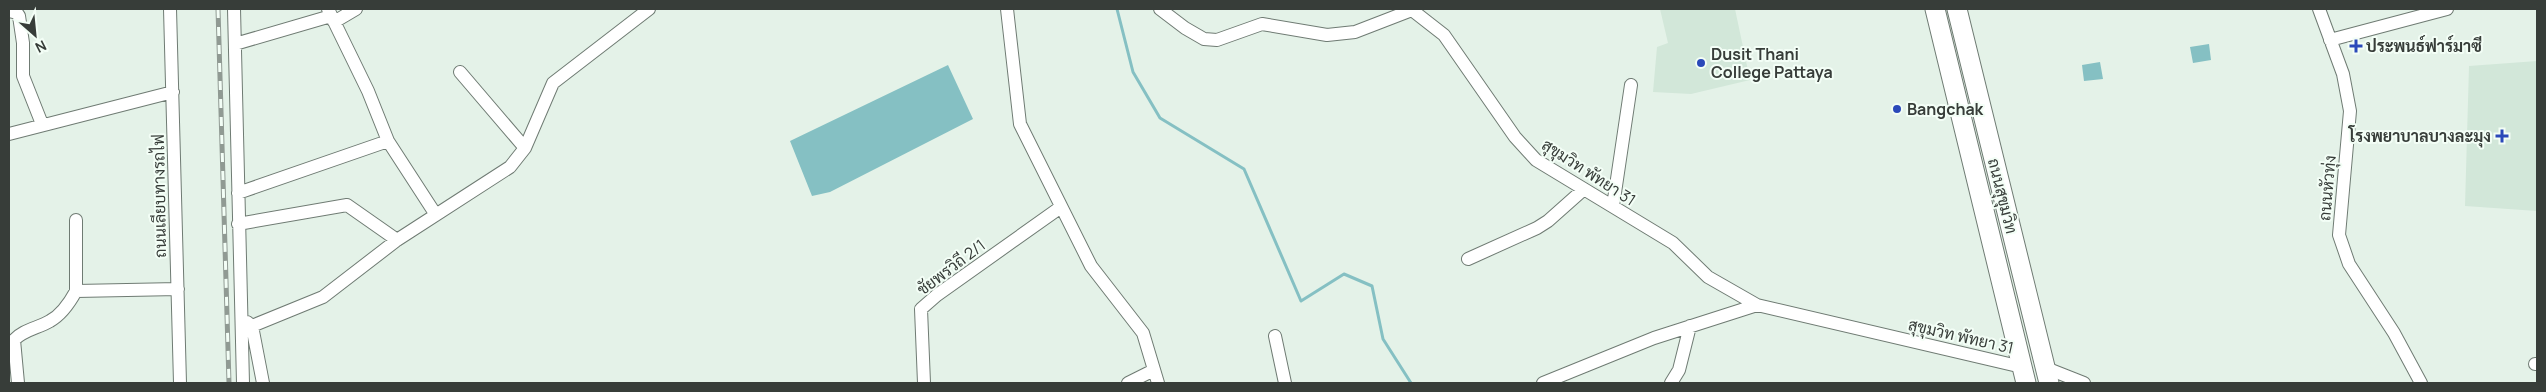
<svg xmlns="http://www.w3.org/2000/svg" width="2546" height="392" viewBox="0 0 2546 392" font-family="Manrope,Sarabun,sans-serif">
	<rect width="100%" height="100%" fill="#e4f2e8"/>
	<path fill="#d2e7d9" d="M1660,9H1735L1750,80L1691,94L1653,92L1657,47L1668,43Z
		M2537,61V211L2465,206L2469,66Z"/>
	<path fill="#85c0c3" d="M2209,44L2211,60L2193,63L2190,47Z
		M2100,62L2103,79L2084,81L2082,65Z
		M948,65L973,119L830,192L812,196L790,141Z"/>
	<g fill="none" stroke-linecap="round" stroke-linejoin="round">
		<path stroke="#85c0c3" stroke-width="3" d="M1117,9L1133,72L1160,118L1244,169L1301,301L1344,274L1372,286L1383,339L1411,383"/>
		<defs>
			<path id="minor" d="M170,9L180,383
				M234,9L243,383
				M328,9L368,91L388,141L436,215
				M1007,9L1020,124L1091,266L1143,333L1158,383
				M1160,9L1185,28L1204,39L1217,40L1262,24L1327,35L1355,32L1412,10L1444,35L1515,137L1536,160L1673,243L1708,277L1757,305L2022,367
				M2319,9L2343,74L2350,111L2339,235L2349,264L2394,333L2421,383
				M9,11L17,13L19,16L23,43V76L42,124
				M334,22L356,9
				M2330,40L2447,9
				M235,44L331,16
				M460,72L525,148
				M9,134L173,92
				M238,193L388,141
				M1613,206L1631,85
				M76,220V291L178,289
				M238,224L347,205L397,240
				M1468,259L1537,228L1548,221L1584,189
				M247,322L252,326L263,383
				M252,326L323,297L397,240L510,167L525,148L553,83L649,9
				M1275,336L1285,383
				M2535,364H2537
				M2046,368L2084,383
				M18,383L14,340C23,330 38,328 50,321C61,315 70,302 76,291
				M924,383L921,309L937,295L1061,207
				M1128,383L1154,370
				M1543,383L1654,338L1757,305
				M1671,383L1679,370L1690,326"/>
			<path id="highway" d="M1935,9L2026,383
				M1957,9L2049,383"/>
		</defs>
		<use href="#minor" stroke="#6f7b73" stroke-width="14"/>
		<use href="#highway" stroke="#6f7b73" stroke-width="21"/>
		<use href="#minor" stroke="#fff" stroke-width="12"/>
		<use href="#highway" stroke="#fff" stroke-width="19"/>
		<defs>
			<path id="rail" d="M218,9L229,383"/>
		</defs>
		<use href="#rail" stroke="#909a93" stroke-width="5"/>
		<use href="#rail" stroke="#f3fef6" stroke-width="3" stroke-dasharray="9" stroke-linecap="butt"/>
	</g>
	<g fill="#2a49b9" stroke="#f3fef6" stroke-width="2">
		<path d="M2353.5 38.5h5v5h5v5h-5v5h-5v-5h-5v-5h5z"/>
		<circle cx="1701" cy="63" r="5"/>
		<circle cx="1897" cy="109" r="5"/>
		<path d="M2499.5 128.5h5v5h5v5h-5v5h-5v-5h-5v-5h5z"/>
	</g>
	<g text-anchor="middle" stroke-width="4" stroke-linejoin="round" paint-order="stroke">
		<g font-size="16" font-weight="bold" fill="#373d39" stroke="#f3fef6" text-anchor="start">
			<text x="2366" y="52">ประพนธ์ฟาร์มาซี</text>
			<text x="1711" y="60">Dusit Thani<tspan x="1711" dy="18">College Pattaya</tspan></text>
			<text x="1907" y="115">Bangchak</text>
			<text x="2491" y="142" text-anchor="end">โรงพยาบาลบางละมุง</text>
		</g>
		<g font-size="16" fill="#373d39" stroke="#f3fef6">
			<text transform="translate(1589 172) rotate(33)" y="6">สุขุมวิท พัทยา 31</text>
			<text transform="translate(2327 188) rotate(-85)" y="6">ถนนหัวทุ่ง</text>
			<text transform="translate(159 196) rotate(-91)" y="6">ถนนเลียบทางรถไฟ</text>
			<text transform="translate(2003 196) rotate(76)" y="6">ถนนสุขุมวิท</text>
			<text transform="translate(951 267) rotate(-37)" y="6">ชัยพรวิถี 2/1</text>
			<text transform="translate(1961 336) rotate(13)" y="6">สุขุมวิท พัทยา 31</text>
		</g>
	</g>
	<rect width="2546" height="392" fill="none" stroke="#373d39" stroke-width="20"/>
	<g transform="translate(35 35) rotate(153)" stroke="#f3fef6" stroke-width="4" paint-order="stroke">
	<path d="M0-4L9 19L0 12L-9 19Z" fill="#373d39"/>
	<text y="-8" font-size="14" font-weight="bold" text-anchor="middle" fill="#373d39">N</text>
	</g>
</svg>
